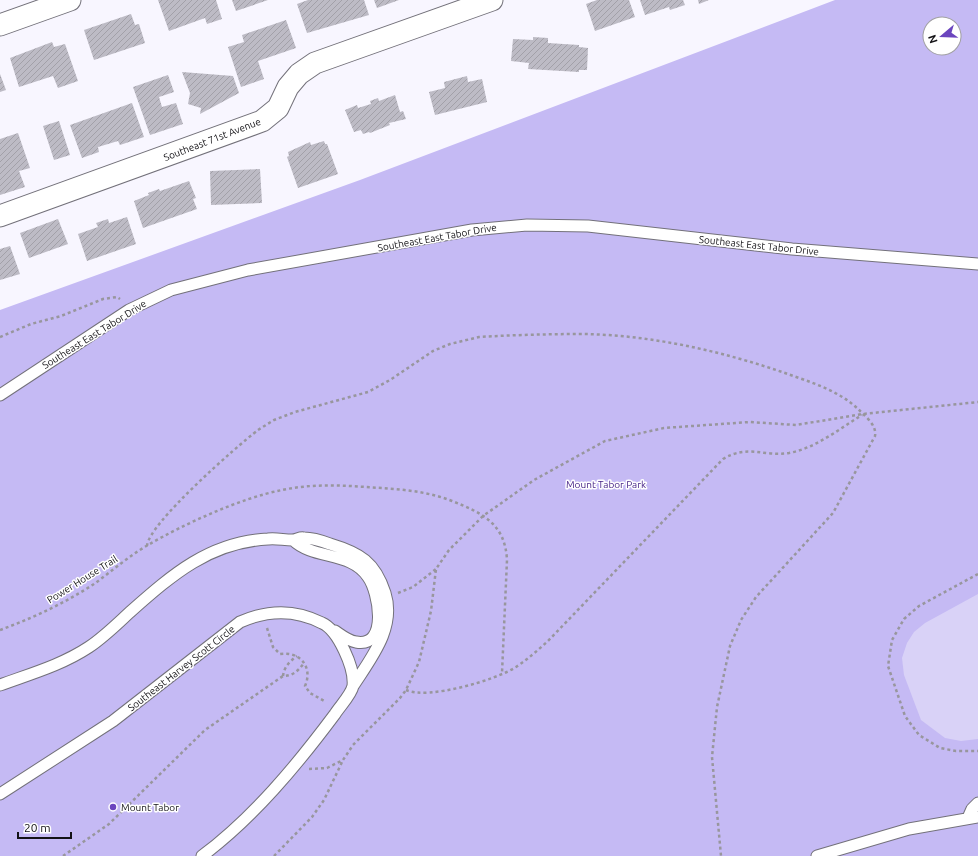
<svg xmlns="http://www.w3.org/2000/svg" width="978" height="856" viewBox="0 0 978 856" font-family="Ubuntu,sans-serif">
	<defs>
		<pattern id="building-hatch" width="6" height="6" patternUnits="userSpaceOnUse"><rect width="6" height="6" fill="#bdbbc5"/><path d="M-1 1l2-2M0 6l6-6M5 7l2-2" fill="none" stroke="#a2a0a8"/></pattern>
	</defs>
	<rect width="100%" height="100%" fill="#f8f6ff"/>
	<path fill="#c5baf4" fill-rule="evenodd" d="M835,0H978V856H0V310L360,180ZM930,24H954V48H930Z"/>
	<path fill="#d9d2f7" d="M978,594V739L961,741L945,738L921,720L904,675L902,658L907,643L914,632L925,623Z"/>
	<path fill="url(#building-hatch)" d="M158,0H216L222,19L207,24L205,18L169,31Z
		M232,0H268L236,11Z
		M308,0H364L369,15L307,33L297,4Z
		M374,0H399L377,8Z
		M597,0H629L635,17L595,31L586,4Z
		M640,0H683L685,5L670,10L669,7L645,15Z
		M698,0H709L699,4Z
		M131,14L135,25L139,24L145,43L94,60L84,30Z
		M286,20L296,48L258,61L264,79L241,87L228,47L244,42L242,35Z
		M533,37L548,38V43L579,45V47L588,48L587,70H579V72L528,69L529,63L511,61L513,39L533,40Z
		M52,42L54,47L65,44L78,81L58,88L53,76L19,87L10,58Z
		M182,72L233,76L239,93L200,114L201,108L188,104L190,93Z
		M0,74L6,90L0,92Z
		M168,75L174,92L159,97L162,107L176,103L183,124L150,135L133,87Z
		M467,76L468,82L482,79L487,102L435,115L429,92L445,88L444,82Z
		M395,95L400,112L403,111L406,119L389,123L390,125L370,133L369,132L363,134L361,130L354,132L345,110L357,105L358,108L371,104L370,101L378,98L379,101Z
		M132,103L144,137L120,145L118,141L98,147L99,152L82,158L70,125Z
		M59,121L70,155L54,160L43,126Z
		M18,133L30,168L19,171L25,187L0,195V139Z
		M324,141L325,144H327L338,174L298,188L287,157L289,156L288,152L310,142L311,145Z
		M260,169L262,203L211,205L210,171Z
		M189,181L196,198L193,199L197,209L143,228L134,201L149,195L148,193L159,189L160,191Z
		M127,217L136,244L87,261L78,234L98,227L96,223L108,219L109,223Z
		M58,219L68,244L29,258L20,233Z
		M10,246L20,274L0,280V249Z"/>
	<g fill="none" stroke-linecap="round" stroke-linejoin="round">
		<defs>
			<path id="service" d="M0,395L129,310L171,290L248,270L472,230L527,225L588,226L792,249L978,264
				M293,540C314,560 351,551 368,577C379,592 389,648 356,642C348,641 341,635 335,631
				M0,685C30,674 62,665 89,647C104,637 117,624 130,612C172,575 209,542 268,539C276,538 284,540 292,540C296,540 300,537 304,538C313,538 322,541 330,544C360,553 375,562 385,593C396,628 371,658 353,686
				M0,794L113,721L240,622C267,610 295,609 322,623C338,630 355,668 353,686C351,695 340,706 335,714C297,765 253,818 202,856
				M968,818L972,809L978,803
				M817,856L909,829L978,817"/>
			<path id="minor" d="M0,25L70,0
				M0,216L262,121L278,108L288,87L299,74L315,63L492,0"/>
		</defs>
		<use href="#service" stroke="#73717a" stroke-width="13"/>
		<use href="#minor" stroke="#73717a" stroke-width="23"/>
		<path stroke="#98969d" stroke-width="2.5" stroke-dasharray="3 3" stroke-linecap="butt" d="M0,337L31,324L61,316L103,299L117,297L120,299
			M147,546C148,524 237,446 258,430L274,420L295,412L368,392L390,380L433,351L450,344L479,337C513,335 548,334 583,334C651,335 721,351 785,373C810,382 838,390 858,409C865,416 877,425 875,436L833,513L756,597L741,620L730,646L717,707L712,757L721,856
			M978,574L919,606L904,619L892,640L888,666L905,716L919,735L940,748L956,751H978
			M398,593L413,587L436,569
			M267,628L273,647L280,654C301,651 313,668 305,686L310,693L326,702
			M0,630C33,618 65,603 94,584C112,571 129,556 148,545C184,524 241,498 282,490C310,484 338,485 366,487C395,489 424,490 452,501C482,513 505,523 507,560L502,673
			M283,676C284,667 290,661 297,656
			M406,690C428,700 496,680 516,667C528,659 538,650 548,641L723,459C748,444 764,457 789,453C816,448 839,429 862,415
			M309,769L327,768L343,760L353,745L400,698L406,690L419,662L431,611L436,569L449,550L483,516L534,480L605,441L664,428L750,422L796,425L863,414L978,402
			M63,856L109,824L205,730L283,676C293,676 298,671 304,663
			M274,856L312,817L324,800L343,760"/>
		<use href="#service" stroke="#fff" stroke-width="11"/>
		<use href="#minor" stroke="#fff" stroke-width="21"/>
	</g>
	<circle fill="#6b45be" stroke="#fff" stroke-width="1.5" cx="113" cy="807" r="4"/>
	<g text-anchor="middle" stroke-width="3" stroke-linejoin="round" paint-order="stroke">
		<g font-size="10" fill="#131216" stroke="#fff">
			<text transform="translate(212 139) rotate(-21)" y="4">Southeast 71st Avenue</text>
			<text transform="translate(437 237) rotate(-10)" y="4">Southeast East Tabor Drive</text>
			<text transform="translate(759 245) rotate(6)" y="4">Southeast East Tabor Drive</text>
			<text transform="translate(94 334) rotate(-32)" y="4">Southeast East Tabor Drive</text>
			<text transform="translate(82 579) rotate(-32)" y="4">Power House Trail</text>
			<text transform="translate(181 668) rotate(-38)" y="4">Southeast Harvey Scott Circle</text>
		</g>
		<g font-size="10" fill="#452286" stroke="#fff">
			<text x="606" y="488">Mount Tabor Park</text>
		</g>
		<g font-size="10" fill="#131216" stroke="#fff" text-anchor="start">
			<text x="121" y="811">Mount Tabor</text>
		</g>
	</g>
	<g transform="translate(942 36) rotate(251)"><circle r="19" fill="#ffffff" stroke="#a1a0a2"/>
	<path d="M0-3L7 15L0 10L-7 15Z" fill="#6b45be"/>
	<text y="-6" font-size="11" font-weight="bold" text-anchor="middle" fill="#131216">N</text>
	</g>
	<path d="M18 832v6h53v-6" fill="none" stroke="#131216" stroke-width="2"/>
	<text x="24" y="832" font-size="12" fill="#131216" stroke="#ffffff" stroke-width="3" paint-order="stroke">20 m</text>
</svg>
